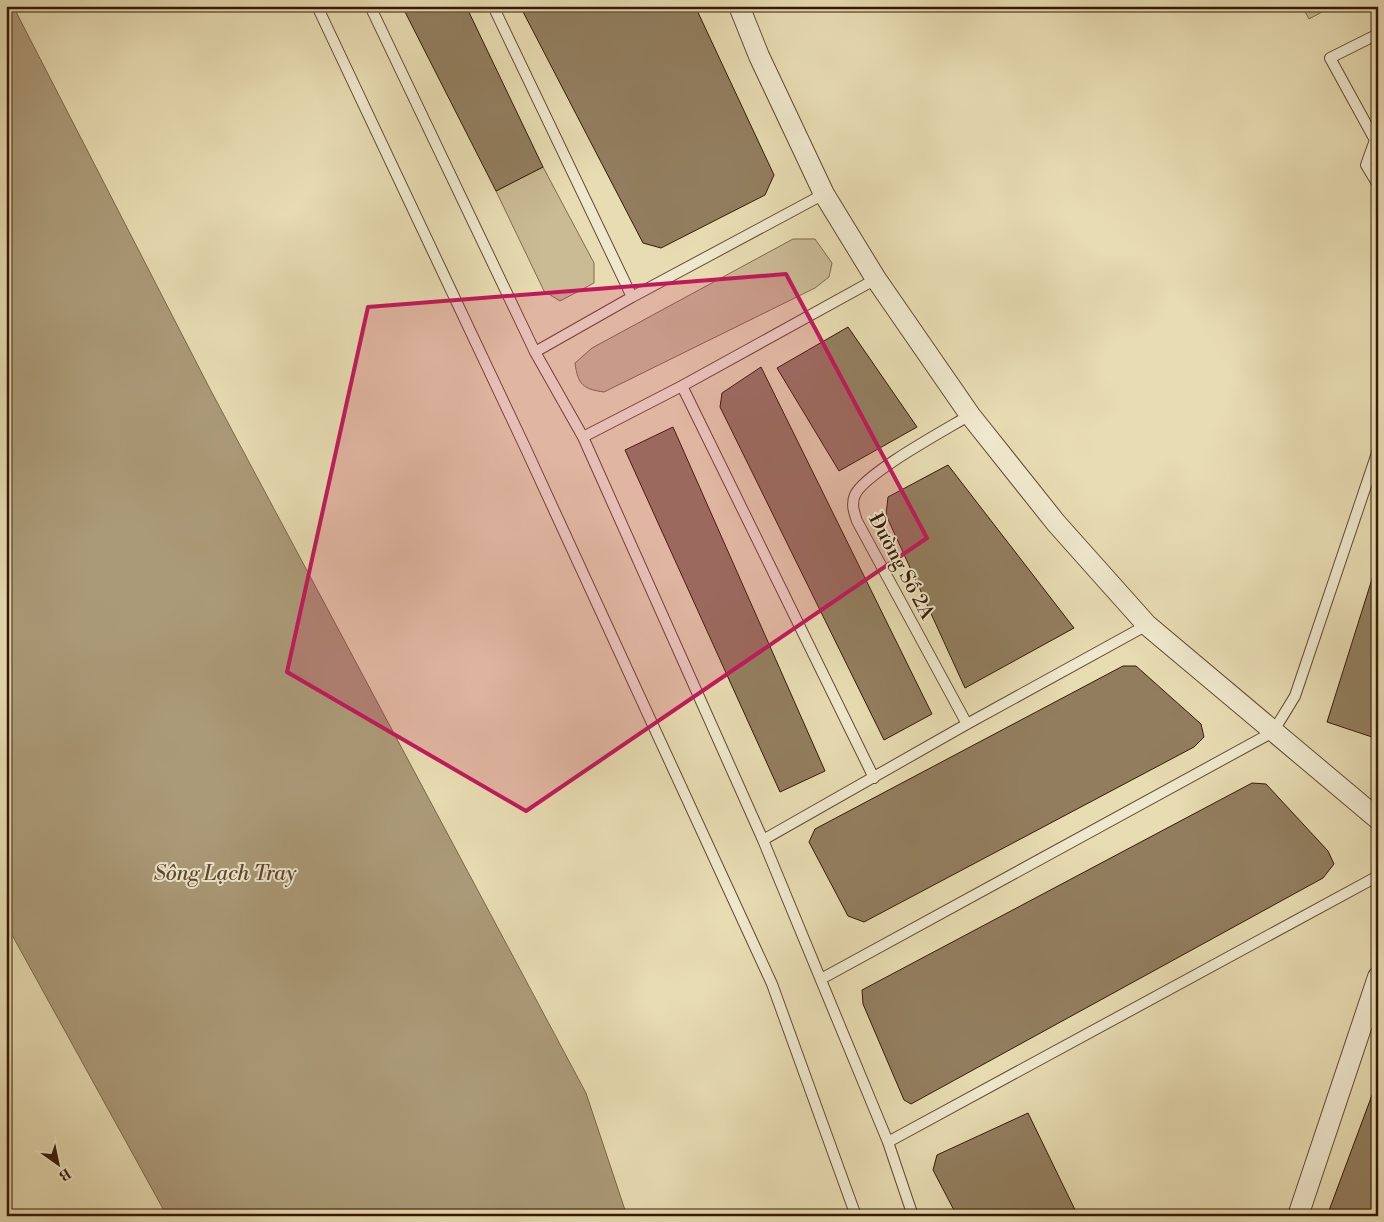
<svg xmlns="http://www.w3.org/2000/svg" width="1384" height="1222" viewBox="0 0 1384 1222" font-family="'Libre Bodoni',serif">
	<rect width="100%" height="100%" fill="#e8dcb3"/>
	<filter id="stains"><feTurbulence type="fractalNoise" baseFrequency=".004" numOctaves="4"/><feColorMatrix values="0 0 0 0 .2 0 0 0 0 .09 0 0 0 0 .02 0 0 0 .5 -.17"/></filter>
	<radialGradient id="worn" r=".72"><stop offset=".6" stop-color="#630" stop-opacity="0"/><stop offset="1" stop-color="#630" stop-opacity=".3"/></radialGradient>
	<path fill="#cabb95" stroke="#806a4d" d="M1302,6H1333L1309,19Z
		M543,167L594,263V283L560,301L544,291L496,191Z
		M793,239H815L832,263L829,277L815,288L604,392C583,389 578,385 575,363L592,348Z"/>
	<path fill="#ab9a78" stroke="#7c664a" d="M6,6H13L210,389L586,1093L627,1216H167L6,924Z"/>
	<path fill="#927e5f" stroke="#351905" d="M402,6H466L543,167L496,191Z
		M520,6H695L774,175L765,195L661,248L643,243Z
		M848,327L917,427L839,471L777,368Z
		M761,367L932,714L884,740L720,407L722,393Z
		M673,427L825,771L780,792L625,450Z
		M948,465L1074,628L965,688L886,515L888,497Z
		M1378,560V739L1327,722Z
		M1123,666H1136L1201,724L1204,737L1194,747L864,922L848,916L809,842L815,829Z
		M1252,783L1266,784L1328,851L1334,864L1323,878L911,1104L904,1100L863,1004L862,990Z
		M1378,1079V1216H1327Z
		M1028,1113L1078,1216H957L933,1170L937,1155Z"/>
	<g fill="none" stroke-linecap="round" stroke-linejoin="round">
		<defs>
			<path id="service" d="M317,6L525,447L772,984L856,1216
				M370,6L535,352L583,437L763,840L888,1142L913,1216
				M493,6L632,297
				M1378,34L1330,58L1375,140L1366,165L1378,185
				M535,352L632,297L824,194
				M682,386L874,778
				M583,437L682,386L876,279
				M967,724L857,521C854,512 851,504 855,495C865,473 947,429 970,415
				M763,840L967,724L1147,625
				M821,979L1273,732L1295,696L1378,450
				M888,1142L1378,876"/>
			<path id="minor" d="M739,6L759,56L824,194L876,279L970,415L1056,523L1147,625L1378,819
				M1298,1216L1378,977"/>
		</defs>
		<use href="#service" stroke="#624a30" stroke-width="12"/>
		<use href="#minor" stroke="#624a30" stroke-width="22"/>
		<use href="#service" stroke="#f0e8ce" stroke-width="10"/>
		<use href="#minor" stroke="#f0e8ce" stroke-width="20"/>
	</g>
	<path fill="#c2185b" fill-opacity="0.2" stroke="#c2185b" stroke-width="4" stroke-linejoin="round" d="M786,274L927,538L526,811L287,672L368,307Z"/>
	<g text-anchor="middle" stroke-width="4" stroke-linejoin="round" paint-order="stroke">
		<g font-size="20" fill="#351905" stroke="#f0e8ce">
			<text transform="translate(902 566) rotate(62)" y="7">Đường Số 2A</text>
		</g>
		<g font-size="21" font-style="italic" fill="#5e462d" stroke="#f0e8ce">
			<text x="225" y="880">Sông Lạch Tray</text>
		</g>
	</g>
	<rect width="1384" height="1222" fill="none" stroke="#e8dcb3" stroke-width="25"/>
	<rect x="8" y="8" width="1369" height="1207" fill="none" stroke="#351905" stroke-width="2.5"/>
	<rect x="12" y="12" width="1359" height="1197" fill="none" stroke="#351905"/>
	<g transform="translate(58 1164) rotate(147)" stroke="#f0e8ce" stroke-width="4" paint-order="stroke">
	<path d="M0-4L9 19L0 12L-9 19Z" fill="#351905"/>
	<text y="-8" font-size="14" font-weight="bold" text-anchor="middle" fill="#351905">B</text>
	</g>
	<rect width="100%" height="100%" filter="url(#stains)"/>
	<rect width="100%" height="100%" fill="url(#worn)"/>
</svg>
